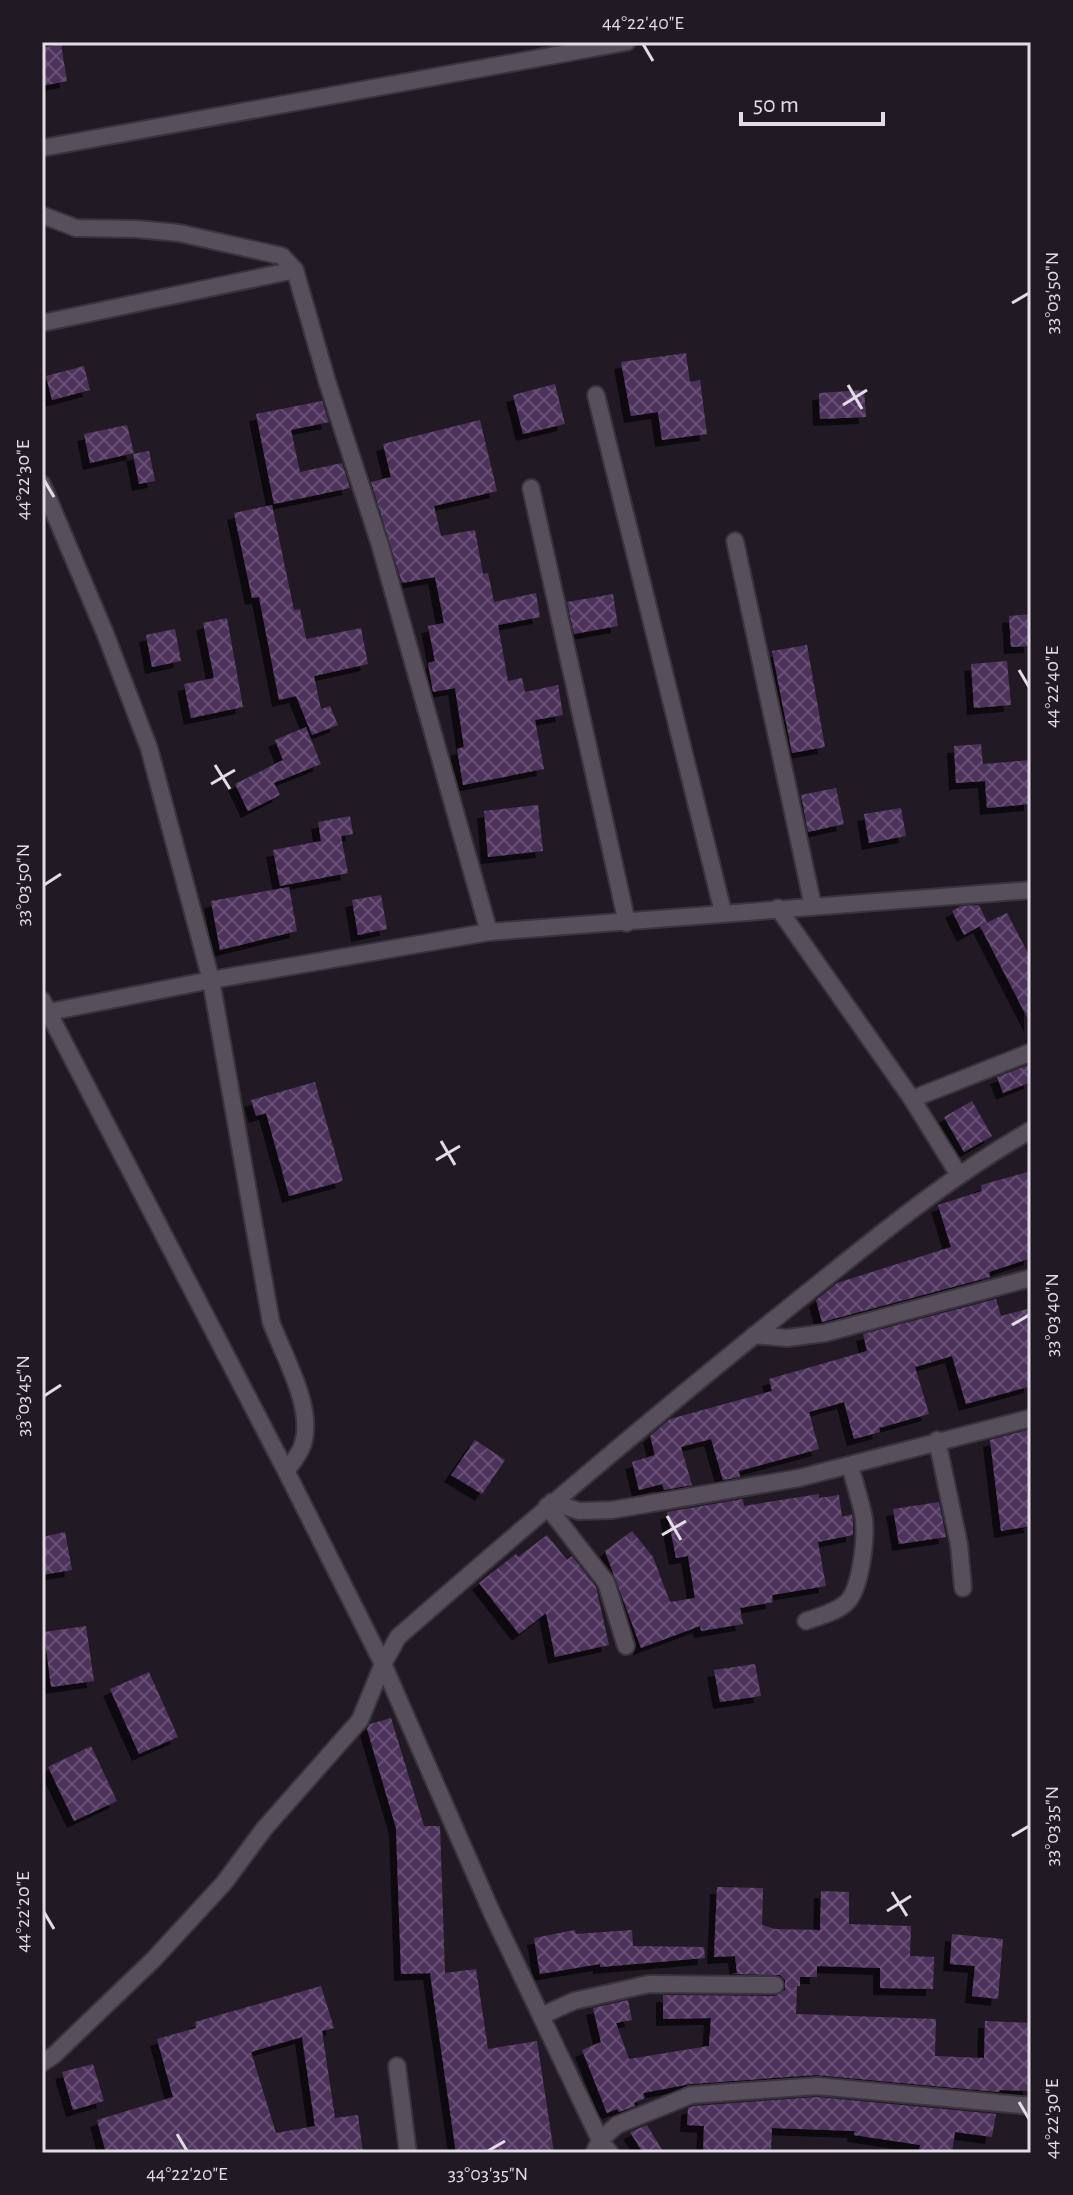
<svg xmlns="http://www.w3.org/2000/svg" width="1073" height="2195" viewBox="0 0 1073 2195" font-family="'Alegreya Sans',sans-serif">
	<defs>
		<pattern id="building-cross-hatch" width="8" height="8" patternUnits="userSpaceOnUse" patternTransform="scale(2)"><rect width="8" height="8" fill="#4d335b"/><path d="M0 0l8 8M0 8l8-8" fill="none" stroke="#665072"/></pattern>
		<filter id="shadow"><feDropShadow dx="-7" dy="7" stdDeviation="0" flood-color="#0009"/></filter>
	</defs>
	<rect width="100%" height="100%" fill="#211a25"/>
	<path fill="url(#building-cross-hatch)" fill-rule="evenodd" filter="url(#shadow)" d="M61,44L67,81L42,86V48Z
		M686,353L690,382L700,380L707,434L662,440L658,412L631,416L621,362Z
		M84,366L90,390L52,400L46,376Z
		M555,384L565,424L523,434L513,395Z
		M864,390L866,417L820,419L819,393Z
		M322,401L329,422L291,430L300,472L342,463L350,488L274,504L256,414Z
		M480,420L497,491L434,506L441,536L475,530L483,574L488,573L494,602L536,593L540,617L498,625L508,681L522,678L525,692L558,685L563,715L535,720L544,769L463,785L457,749L464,747L455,688L433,692L428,663L435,661L428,626L444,623L435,577L402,583L371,482L391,477L383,444Z
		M127,425L134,453L90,463L84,434Z
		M149,451L155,481L139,484L133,454Z
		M272,505L294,610L300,609L306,639L361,628L368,664L314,676L321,709L330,706L338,725L312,735L296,696L279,700L259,597L252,598L234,513Z
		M613,594L618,626L574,634L567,602Z
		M1031,614V646L1011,647L1009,616Z
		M227,618L243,707L191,718L184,684L214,678L203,623Z
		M175,629L181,661L152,667L146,635Z
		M807,645L825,747L792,753L772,651Z
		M1007,661L1011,705L974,708L971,664Z
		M306,727L321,764L274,783L280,795L248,811L235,784L283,760L275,740Z
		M981,744L983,764L1031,760V804L987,808L985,781L956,783L954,746Z
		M836,788L844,824L808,832L801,795Z
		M538,805L543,851L488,857L484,811Z
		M901,808L906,836L869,843L864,814Z
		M350,816L353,834L341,836L348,873L280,886L273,850L321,841L318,822Z
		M289,887L297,931L220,950L211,901Z
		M381,895L387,929L358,935L352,900Z
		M979,905L987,922L964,935L952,911L961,906Z
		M1007,913L1031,959V1025L980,926Z
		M1031,1064V1082L1003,1093L997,1077Z
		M315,1082L343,1181L289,1196L266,1113L256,1116L251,1100Z
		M972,1101L992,1136L964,1152L944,1117Z
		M1031,1171V1258L989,1272L990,1277L822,1322L816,1300L837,1283L951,1247L938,1205L982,1191L981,1185Z
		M996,1299L1001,1316L1031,1308V1386L966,1404L952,1356L915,1367L929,1414L879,1428L880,1432L854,1439L844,1402L809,1412L819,1449L739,1471L740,1477L723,1480L711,1439L681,1447L692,1485L664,1490L662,1484L639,1490L632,1462L655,1455L650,1436L670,1419L772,1391L769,1379L867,1351L863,1334Z
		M1031,1429V1468H1029L1031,1490H1027L1031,1526L1001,1531L990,1440Z
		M475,1440L505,1460L482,1494L451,1475Z
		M819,1494V1498L839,1495L842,1517L852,1514L853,1520V1535L818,1542L826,1586L772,1595L773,1602L740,1608L743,1624L701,1631L700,1626L641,1648L605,1551L632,1531L653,1557L670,1602L695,1598L688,1556L676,1558L667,1512L743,1499L744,1506Z
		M939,1502L946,1537L899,1544L893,1509Z
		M65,1532L72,1570L42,1575V1537Z
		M547,1535L567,1560L572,1556L596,1587L609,1645L555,1657L546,1613L519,1634L479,1583L516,1554L518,1557Z
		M86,1626L94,1681L51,1687L44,1632Z
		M755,1664L761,1696L720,1702L714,1670Z
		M149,1672L178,1737L139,1754L110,1689Z
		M391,1718L424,1826H440L445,1973L476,1969L488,2049L537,2041L554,2153H456L430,1973L401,1974L396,1828L367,1729L370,1724Z
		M91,1746L117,1801L74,1821L48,1767Z
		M717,1887L763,1888L762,1925L775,1929L820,1930L821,1891L849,1892V1924L911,1926L910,1956L934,1957L933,1989L880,1988V1968L817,1966V1977H800V1986H797L796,2014L936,2019L935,2056L984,2058L985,2021L1031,2023L1030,2091L1000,2090L999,2092L816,2075L690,2084L643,2093L645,2098L634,2103L635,2106L619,2112L617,2109L607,2113L582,2050L601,2042L593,2008L628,2000L632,2020L616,2023L629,2059L709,2046L711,2018L663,2019V1995L775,1996L785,1990V1980L780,1975L732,1974L737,1973L735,1956L714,1957Z
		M575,1930L576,1934L632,1930L633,1946L704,1947L705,1958L600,1967V1964L540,1974L534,1938Z
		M952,1934L1003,1939L998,1999L972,1996L975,1966L950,1964Z
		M321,1986L334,2028L322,2031L335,2118L358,2115L363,2153H106L97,2120L173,2097L157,2039L196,2028L195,2022ZM302,2037L315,2126L276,2133L251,2052Z
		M93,2064L104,2101L73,2110L62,2072Z
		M817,2097L996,2114L992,2137L955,2132L952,2153H919L920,2145L854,2135L855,2131L772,2128L771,2153H703L704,2126L687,2125L688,2108L694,2106Z
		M647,2125L664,2153H643L630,2132Z"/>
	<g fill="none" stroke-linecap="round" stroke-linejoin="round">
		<defs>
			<path id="street" d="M42,148L627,42
				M42,215L76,228L137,229L179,233L282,256L295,270L327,381L380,545L489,932
				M42,323L295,270
				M596,395L723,912
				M42,484L105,633L149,748L211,980L271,1322C284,1357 314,1407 303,1444C300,1454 292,1463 286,1471
				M531,488L627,923
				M735,541L813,906
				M778,908L912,1099L959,1175
				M42,1000L286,1471L383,1664L492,1913L600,2140L610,2153
				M49,1012L211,980L489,932L1031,890
				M912,1099L1031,1052
				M754,1335L787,1338L825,1333L1031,1278
				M937,1440L959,1544L963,1588
				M552,1502L579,1511L612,1510L799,1478L1031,1418
				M547,1506L606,1582L626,1646
				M806,1621C819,1616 835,1613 846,1603C861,1590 866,1539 864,1519C861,1501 854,1482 850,1465
				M541,2016L574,2001L649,1984L775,1985
				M42,2063L54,2055L154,1959L224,1883L264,1829L360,1720L383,1664L398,1637C526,1525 655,1415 787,1309C866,1246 943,1180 1031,1130
				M397,2066L408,2153
				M594,2153L600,2140L617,2125L691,2095L817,2086L1031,2106"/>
		</defs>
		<use href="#street" stroke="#39353d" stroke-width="20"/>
		<use href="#street" stroke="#574f5c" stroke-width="16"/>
	</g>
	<path fill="none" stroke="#e1dde4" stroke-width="3" d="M643,44L653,61M1012,303L1029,293M848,385L862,409M843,405L867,390M44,480L54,497M1019,670L1029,687M215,765L230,789M211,784L235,770M44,885L61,874M441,1141L455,1165M436,1160L460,1146M1012,1325L1029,1315M44,1396L61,1385M667,1516L681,1540M662,1535L686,1521M1012,1836L1029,1826M892,1892L907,1916M887,1911L911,1896M44,1912L54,1929M1019,2102L1029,2119M177,2134L187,2151M488,2151L505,2141"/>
	<rect width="1073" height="2195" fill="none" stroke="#211a25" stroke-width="88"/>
	<path d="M741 112v12h142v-12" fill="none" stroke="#e1dde4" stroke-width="4"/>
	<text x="753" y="112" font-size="24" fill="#e1dde4" stroke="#211a25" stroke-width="6" paint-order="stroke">50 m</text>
	<rect x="44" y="44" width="985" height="2107" fill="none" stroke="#e1dde4" stroke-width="3"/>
	<g font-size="20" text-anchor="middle" fill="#e1dde4">
		<text x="643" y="29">44°22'40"E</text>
		<text transform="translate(1051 293) rotate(-90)" y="7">33°03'50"N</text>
		<text transform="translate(22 480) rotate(-90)" y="7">44°22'30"E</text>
		<text transform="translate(1051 687) rotate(-90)" y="7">44°22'40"E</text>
		<text transform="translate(22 885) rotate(-90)" y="7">33°03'50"N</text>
		<text transform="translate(1051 1315) rotate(-90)" y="7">33°03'40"N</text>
		<text transform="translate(22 1396) rotate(-90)" y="7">33°03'45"N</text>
		<text transform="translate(1051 1826) rotate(-90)" y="7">33°03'35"N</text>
		<text transform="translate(22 1912) rotate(-90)" y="7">44°22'20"E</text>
		<text transform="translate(1051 2119) rotate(-90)" y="7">44°22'30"E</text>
		<text x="187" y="2180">44°22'20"E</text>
		<text x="488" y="2180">33°03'35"N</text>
	</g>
</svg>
